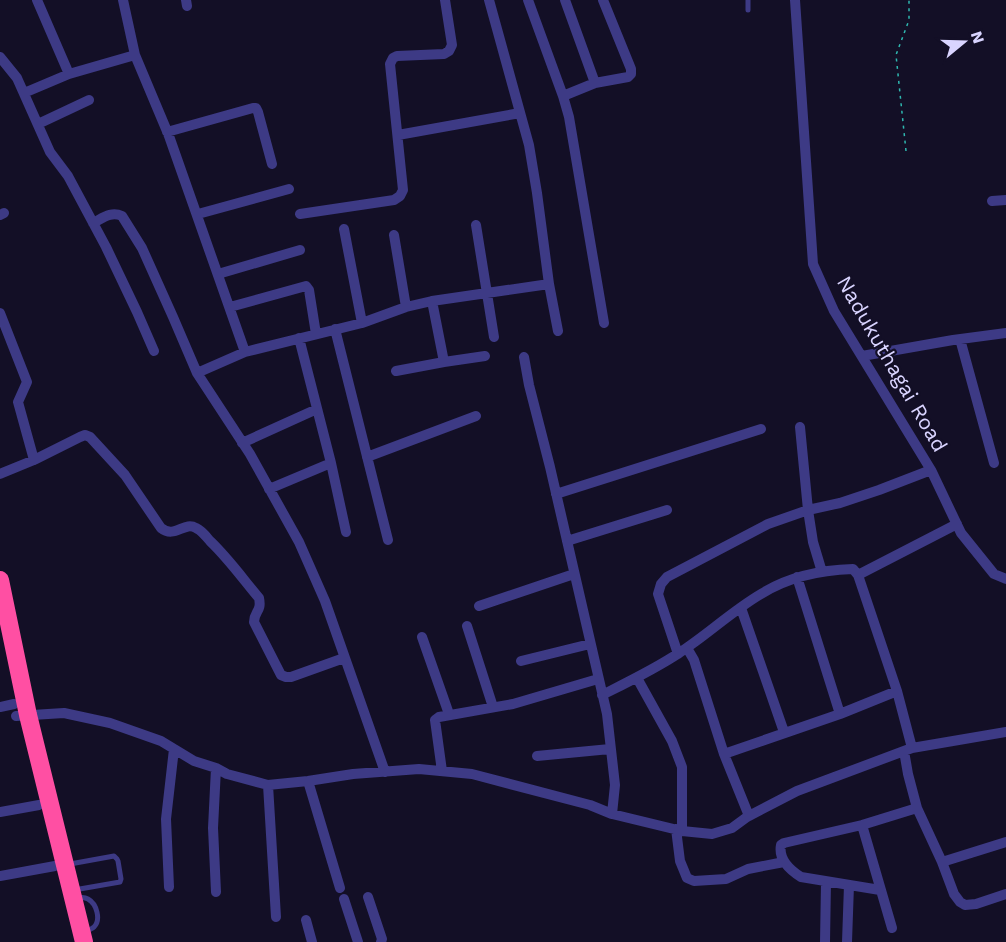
<svg xmlns="http://www.w3.org/2000/svg" width="1006" height="942" viewBox="0 0 1006 942" font-family="'Work Sans',sans-serif">
	<rect width="100%" height="100%" fill="#130f26"/>
	<g fill="none" stroke-linecap="round" stroke-linejoin="round">
		<path stroke="#2fb8b0" stroke-width="1.5" stroke-dasharray="3 4.5" stroke-linecap="butt" d="M906,151L896,55L909,20V0"/>
		<path stroke="#3d3a85" stroke-width="5" d="M748,10V0
			M70,864L114,856L117,859L118,861L121,879L120,882L74,890
			M78,897C82,898 84,897 88,899C97,904 101,920 94,927C92,929 86,931 84,932"/>
		<path stroke="#3d3a85" stroke-width="10" d="M37,0L69,74
			M123,0L135,55L169,136L245,352
			M186,0L187,6
			M489,0L529,145L537,193L549,284L558,331
			M528,0L563,96L569,117L604,323
			M565,0L595,83
			M795,0L813,264L834,311L931,470L961,533L994,574L1006,579
			M0,57L17,78L50,152L68,176L106,247L137,312L154,351
			M24,93L69,74L135,55
			M563,96L595,83L628,77L631,74V69L603,0
			M38,124L89,100
			M167,132L253,108H256L258,112L272,164
			M398,135L520,113
			M992,201L1006,200
			M198,214L289,189
			M300,214L394,200L400,196L403,190L390,64L393,58L397,56L444,54L449,51L452,45L445,0
			M0,215L4,213
			M93,223C103,218 111,211 122,216L142,248L173,317L197,373L250,454L299,542L325,601L385,772
			M476,225L494,337
			M344,229L362,323
			M394,235L406,307
			M218,274L300,250
			M230,307L306,286L309,290L316,334
			M0,313L27,382L18,402L34,460L0,474
			M335,329L388,540
			M299,338L331,463L346,532
			M960,339L994,463
			M862,356L953,340L1006,333
			M524,357L529,385L550,467L607,714L615,785L612,814
			M444,362L485,356
			M396,371L444,362L432,301
			M197,373L245,352L362,323L406,307L432,301L549,284
			M800,427L808,510L813,542L822,572
			M242,443L317,409
			M367,457L476,416
			M34,460L80,437L85,435L90,437L125,475L161,528C175,539 184,521 196,528C201,530 206,536 210,541C228,558 243,579 259,598C262,612 254,611 254,622L281,675L286,677H291L344,658
			M269,489L331,463
			M556,494L761,429
			M567,541L667,510
			M858,575L957,524
			M797,577L840,714L897,691
			M479,606L574,574
			M741,608L784,732
			M467,626L493,707
			M422,637L449,714
			M687,648L694,660L724,754L749,816
			M678,654L658,594L661,584L667,577L768,524L808,510L840,503L879,490L931,470
			M521,661L590,644
			M637,678L672,741L682,767V831
			M602,695C628,682 655,669 679,653C707,635 732,611 761,594C788,577 822,570 853,569L858,575L897,691L912,748L1006,732
			M0,707L14,704
			M16,716L64,713L110,723L161,741L194,761L216,768L227,774L268,785L308,781L353,774L419,769L472,774L590,805L612,814L682,831L712,834L732,828L747,817L797,791L912,748
			M904,751L908,774L917,808L942,862L954,894L960,902L965,905L976,904L1006,894
			M724,754L840,714
			M537,756L610,749
			M442,771L435,720L439,717L513,704L598,679
			M308,781L340,888
			M268,785L276,917
			M0,812L39,805
			M862,825L892,928
			M676,829L680,861L687,878L694,881L726,879L748,869L784,862
			M942,862L1006,842
			M0,876L55,866
			M169,887L166,819L174,749
			M880,890L801,877C790,870 778,860 781,845L784,843L862,825L917,808
			M216,892L213,828L216,768
			M368,897L382,939L381,942
			M344,899L358,942
			M306,920L312,942
			M825,942L826,882
			M847,942L849,885"/>
		<path stroke="#ff4fa3" stroke-width="18" d="M0,580L28,715L84,942"/>
	</g>
	<g text-anchor="middle" stroke-width="4.5" stroke-linejoin="round" paint-order="stroke">
		<g font-size="21" fill="#d9d4ff" stroke="#130f26">
			<text transform="translate(892 364) rotate(60)" y="7">Nadukuthagai Road</text>
		</g>
	</g>
	<g transform="translate(964 42) rotate(71)" stroke="#130f26" stroke-width="4.5" paint-order="stroke">
	<path d="M0-4.5L10 22L0 15L-10 22Z" fill="#d9d4ff"/>
	<text y="-9" font-size="16" font-weight="bold" text-anchor="middle" fill="#d9d4ff">N</text>
	</g>
</svg>
